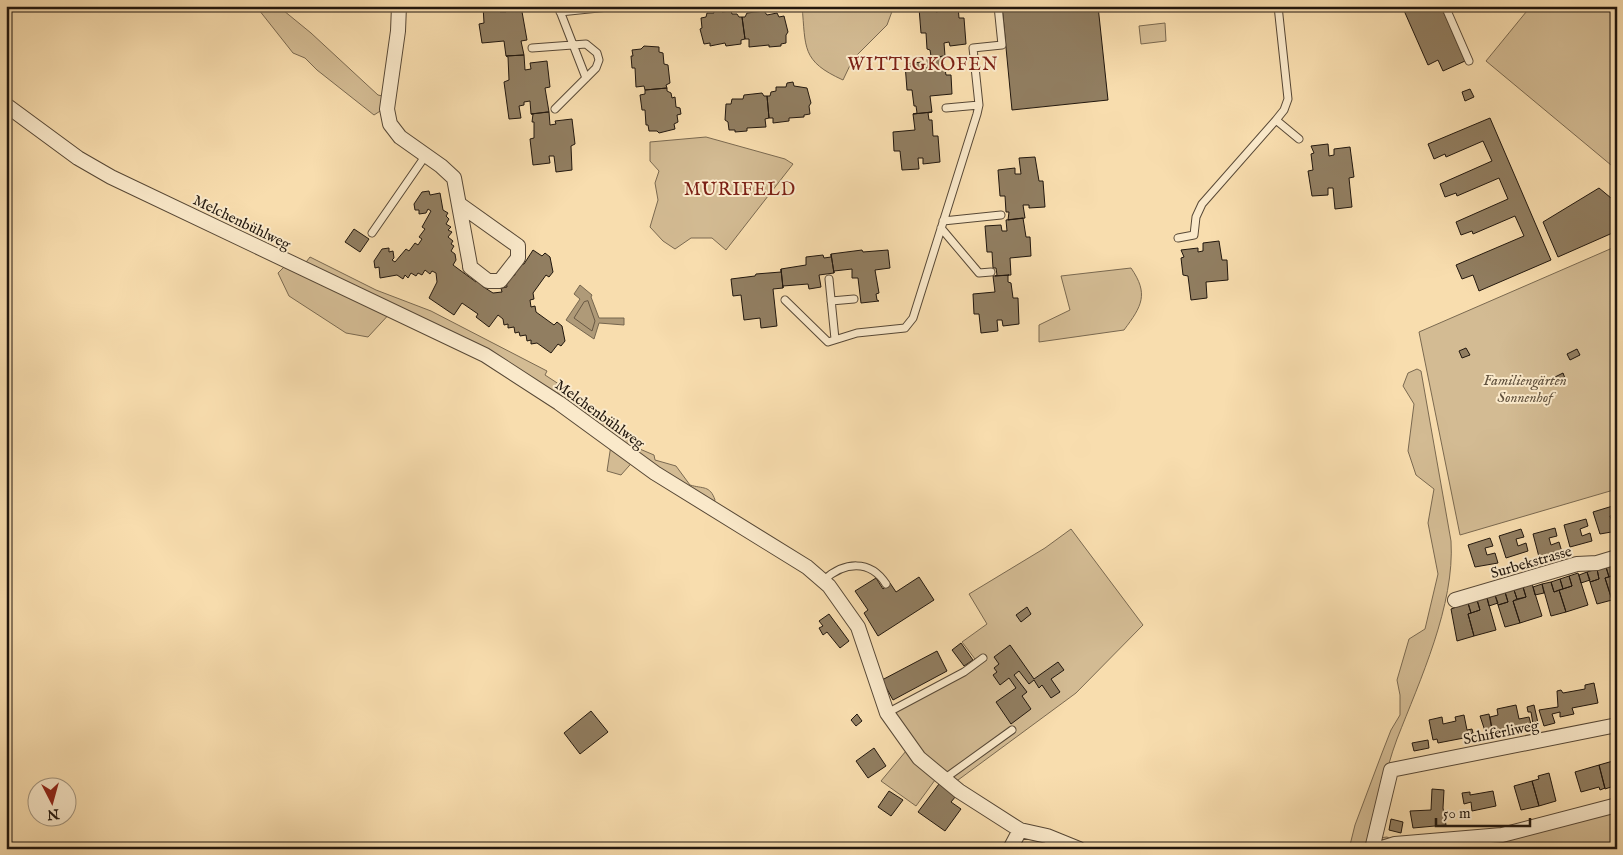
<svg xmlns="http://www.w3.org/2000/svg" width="1623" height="855" viewBox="0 0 1623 855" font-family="'IM FELL English',serif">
	<rect width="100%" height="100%" fill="#f8ddae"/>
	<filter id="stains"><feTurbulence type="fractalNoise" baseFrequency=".004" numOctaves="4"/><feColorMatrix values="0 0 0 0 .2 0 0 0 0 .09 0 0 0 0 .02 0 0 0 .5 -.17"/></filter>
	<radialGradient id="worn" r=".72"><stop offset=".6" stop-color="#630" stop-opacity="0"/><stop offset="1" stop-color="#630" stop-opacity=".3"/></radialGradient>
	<path fill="#d3bb93" stroke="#7a6950" d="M250,6H278L311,33L378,95L387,97L385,108L374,115L317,70L305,58L293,53L259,10Z
		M802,6H894L887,25L853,59L843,80C801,61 806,48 802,6Z
		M1531,6H1617V170L1486,61Z
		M1165,23L1166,41L1141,44L1139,26Z
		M706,137L785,159L793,164L726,250L712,238H691L675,249L663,241L650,227L658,200L655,183L659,171L650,161V142Z
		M1617,246V489L1460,535L1419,332Z
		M310,257L376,290L431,311L547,371L545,375L574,394L571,399L633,443L635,447L654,455L655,460L676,466L690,485C703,489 710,485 715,500L712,507L636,458L621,475L607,471L611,445L560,402L393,310L368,337L346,333L289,296L278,273L285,266L300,270Z
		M1131,268C1149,294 1142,306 1124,330L1039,342V325L1070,310L1061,276Z
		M1417,369L1421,371L1451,541C1455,605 1420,680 1397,739C1385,771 1379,806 1370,839L1387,837L1404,846L1617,809L1616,849H1349L1355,825L1382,753L1391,730L1400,715V695L1397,680L1409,639L1425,629L1438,574L1428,523L1434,489L1416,475L1408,451L1414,404L1403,386L1408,373Z
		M1071,529L1143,625L1076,693L954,783L919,751L893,711L978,663L962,642L987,624L969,594L1045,548Z
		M906,751L935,780L916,806L881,781Z"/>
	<path fill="#af9a78" stroke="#76664e" d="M580,285L592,295L591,297L599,318H624V325L599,323L594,339L566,320L580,299L574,294Z"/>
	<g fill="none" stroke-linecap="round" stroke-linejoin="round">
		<path stroke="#685843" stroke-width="1" d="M588,301L595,321L592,331L574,318L584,302Z"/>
	</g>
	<path fill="#917e61" stroke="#21170e" d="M483,6H500V12H506L505,6H521L527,40L521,41L524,55L506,56L504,41L482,43L479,24L484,23Z
		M935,6L936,12L941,11V6H958L959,18H964L966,44L950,46L949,42L944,43L945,56L927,58L931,56L930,50L927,49L926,33H921L919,8Z
		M1002,6H1098L1108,100L1012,110Z
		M1402,6H1441L1465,61L1443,71L1438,60L1428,65Z
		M720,8L722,12L731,11L732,14H737L739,17H742L745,39L741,40V44L726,46L725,43L710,46V43L704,44L700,29L702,28L701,18L706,17L707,13H714L713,9Z
		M764,11L767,15L777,13L779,17L784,16L788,32L786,35V43L781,44V46L769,47V45L749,47V39H745L742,17H745L747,13Z
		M644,46L659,47V52L663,53L664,64L668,65L670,83L666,85L667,88L645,90L644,86L636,87L635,68H632L631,56H633L632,50L641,49Z
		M524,55L525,70L531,69L530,63L547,61L550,87L545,88L549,112L531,114L530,101L524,102V105L519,106L521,118L509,119L504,82L509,80L508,57L506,56Z
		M945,56L943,57L946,75H951L952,94L930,96L932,112L913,114L917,113L916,106H914L912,90H907L905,64L922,62L923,68H928L927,58Z
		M793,82L794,86L807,88L811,103L809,106L810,114L804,115V117L789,118V121L773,123V118H769L767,96H770L771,92L776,91V87H786L787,83Z
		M667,88V91L671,93L672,98L675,97L676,107L680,108L681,114L677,115L678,122L674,124L675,129L659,133L657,131H649L648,125H646L645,110H642L640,95L645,94V90Z
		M1470,89L1474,97L1465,101L1462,92Z
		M762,93L764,96H767L769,118L765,119L766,127L747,128V131L735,132V130H729L728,122L725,120L726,104H731L732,99H743L744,95Z
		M547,112H549L550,125L556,124L555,121L572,119L575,144L571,146L572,170L556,172L554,156H549L550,163L533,165L530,139L534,138V122H532L533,114H531Z
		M932,112L928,113L929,120H932L933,136H938L940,162L923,164V158H918L919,169L902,170L900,151H894L893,132L915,130L913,114Z
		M1490,118L1551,260L1479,291L1473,275L1462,279L1456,265L1524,236L1515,216L1473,234L1472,231L1461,235L1456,222L1508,199L1499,178L1457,196L1456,193L1445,197L1440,184L1492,161L1483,141L1446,157L1445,154L1434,159L1428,144Z
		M1328,144L1329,156L1334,155V149L1350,147L1354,177L1349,178L1352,207L1335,209L1333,188H1328V195L1312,196L1308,171L1313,170L1311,154L1314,153L1311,146Z
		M1035,157L1039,181H1043L1045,207L1029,208V205H1023L1025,218L1008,220L1009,212H1006L1005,196H1000L998,170L1015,168V174H1021L1019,158Z
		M1599,188L1617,203V231L1558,257L1543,222Z
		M429,191L430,195L440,193L443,210L448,213L446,216L449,219L446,224L451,227L448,230L452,232L448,237L453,241L451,244L454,246L451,251L455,254L456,260L453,265L476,282L480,277L486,281L482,286L493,293L502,292L501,288L507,287L506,281L510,280L509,277L515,275L514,270L517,265L524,264L533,250L542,256L545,253L550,257L553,272L549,277L546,275L533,293L534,299L530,300L531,307L535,306L536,312L554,325L557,322L562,326L565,341L561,346L558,344L551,353L537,343L531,344V340L527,341L526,335L520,336L519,332L515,333L514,327L508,328V324L504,325L503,319L498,315L489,327L476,317L478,314L462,303L454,315L429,298L437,282L436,273L432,271L430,274L425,270L422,275L418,273L416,276L411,273L408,278L405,275L403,279L397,275L380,278L379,267L375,268L374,261L382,249L389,248V252L393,251L394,258L392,260L395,262L406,249L409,251L415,243L418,245L422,239L419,237L425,229L422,227L431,211L428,209L426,213L419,214V210H415L414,204L422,192Z
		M1023,218L1026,237H1030L1031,256L1010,258L1011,275L995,276L997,275L996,268H993L992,252H987L985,226L1001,225L1002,231H1007L1006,220Z
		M354,229L369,239L360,252L345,242Z
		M1219,241L1222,260H1227L1228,280L1206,282L1207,298L1191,300L1188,276L1183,275L1181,258L1184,257L1181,250L1198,248V252L1203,251V243Z
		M862,250L863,252L888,250L890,268L875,270L879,293L876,294L877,300L879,301L861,303L858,278H852V269L834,271V273L831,254Z
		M831,254L834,273L819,275L821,287L809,289L808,284L783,286V288L781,269L806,265V257L823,255L824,258L831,257Z
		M781,269L783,288L773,289L777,326L761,328L760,318L744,320L741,295L733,296L731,279L755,276L756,274L781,272Z
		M1008,275V282L1011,283L1013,298H1018L1019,324L1003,326L1002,320H997L998,331L981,333L979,314H974L973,294L995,292L993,276L1009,275Z
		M1466,348L1470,355L1462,358L1459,351Z
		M1577,349L1580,355L1570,360L1567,354Z
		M1563,373L1566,381L1557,385L1553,378Z
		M1616,505L1617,513L1610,516L1612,522L1617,521V531L1600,534L1593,512Z
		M1586,519L1588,526L1580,529L1582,536L1590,533L1592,541L1570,547L1564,525Z
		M1555,528L1557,536L1549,538L1551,545L1559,542L1562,552L1539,557L1533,534Z
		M1521,529L1524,537L1516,539L1518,546L1526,543L1528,551L1506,558L1499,536Z
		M1490,538L1493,546L1485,548L1487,555L1495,553L1498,563L1475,567L1468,545Z
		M1615,564L1617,574L1609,577L1606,567Z
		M1606,567L1609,577L1605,578L1612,600L1597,604L1590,582L1599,579L1597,569Z
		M1597,569L1599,579L1590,582L1587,572Z
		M1587,572L1590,580L1581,583L1579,575Z
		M1578,573L1588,605L1566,612L1559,590L1572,586L1569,576Z
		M1617,574V599L1612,600L1605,578Z
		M1569,576L1572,586L1563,589L1560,579Z
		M919,577L934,600L878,636L864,613L868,610L855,591L876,578L883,589L890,583L896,592Z
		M1560,579L1563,589L1554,592L1551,582Z
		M1551,582L1554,592L1559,590L1566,612L1551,616L1542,584Z
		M1532,584L1542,616L1520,623L1513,601L1526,597L1523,587Z
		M1542,584L1544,593L1535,595L1533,587Z
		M1523,587L1526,597L1517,599L1514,590Z
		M1514,590L1517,599L1513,601L1520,623L1505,627L1498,605L1508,602L1505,592Z
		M1505,592L1508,602L1498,605L1495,595Z
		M1495,595L1498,603L1489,606L1487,598Z
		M1487,598L1496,630L1474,636L1468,614L1480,610L1477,600Z
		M1477,600L1480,610L1471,613L1468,603Z
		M1468,603L1471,613L1468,614L1474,636L1457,641L1451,609Z
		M1027,607L1031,614L1021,622L1016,615Z
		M829,614L849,641L840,648L827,632L823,635L819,628L823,626L819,621Z
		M961,643L973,660L964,666L952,650Z
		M1010,645L1034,679L1058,662L1064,670L1051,679L1060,692L1051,698L1042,685L1039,688L1034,680L1029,684L1019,671L1014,675L1027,692L1022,696L1031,709L1011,724L996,702L1016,688L1009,678L1000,685L993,675L997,672L994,668L999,664L994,657Z
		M937,651L947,671L893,700L882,680Z
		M1594,683L1598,703L1572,708L1574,714L1560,717V712L1552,714L1555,723L1544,726L1539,710L1558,707L1557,691L1561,690L1563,693L1585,689V685Z
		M1516,705L1519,719L1529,717L1532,728L1522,730L1521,726L1500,730V734L1493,735L1490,717L1498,715L1497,709Z
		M1534,705L1538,723L1533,724L1531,712H1528L1527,707Z
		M591,711L608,732L580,754L564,733Z
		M857,714L862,721L856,726L851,720Z
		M1489,714L1493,735L1487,737L1480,716Z
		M1464,715L1467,730L1472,729L1473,733L1468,734L1469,737L1438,743L1437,739L1433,740L1429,720L1442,717L1443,724L1456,721L1455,717Z
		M1428,740L1429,748L1414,751L1412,743Z
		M874,748L886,766L868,778L856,761Z
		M1613,761L1617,785L1605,789L1599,765Z
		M1599,765L1605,788L1600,790L1599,787L1581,792L1575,772Z
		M1549,773L1556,801L1539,806L1532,781L1539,779L1538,776Z
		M1532,781L1539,806L1521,810L1514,786Z
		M939,784L956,796L951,802L961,809L945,831L918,812Z
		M1432,789L1444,790L1443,808L1446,825L1413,828L1410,811L1431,810Z
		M889,791L903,800L891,816L878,807Z
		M1493,791L1496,806L1472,811L1471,802L1464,804L1462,793L1470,792V795Z
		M1391,819L1403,822L1401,833L1389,830Z"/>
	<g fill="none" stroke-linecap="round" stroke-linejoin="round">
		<defs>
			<path id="service" d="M558,6L586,78
				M1445,6L1469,61
				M560,12L618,6
				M532,48L586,44L597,53L599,60L596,68L555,109
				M946,108L979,105
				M1276,120L1284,110L1288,99L1278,6
				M943,221L1001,215
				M941,228L979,273L991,272
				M372,233L426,155
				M1178,238L1194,235L1196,217L1202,204L1276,120L1299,139
				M829,279L835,339
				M785,300L828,342L857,333L905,328L913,318L977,114L979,105L973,48L1002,45L998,6
				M831,301L854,299
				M824,580C844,562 870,559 886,584
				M887,713L964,672L983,658
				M944,779L1012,730"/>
			<path id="minor" d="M399,6L398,31L387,109L390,124L400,137L441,166L454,178L470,265V267L488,281H500L518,258V246L459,204
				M6,105L78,158L111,177L485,355L559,403L655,473L807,567L829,586L858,627L887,713L919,758L959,791L1020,830L1047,836L1079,849
				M1455,600L1577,564L1597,563L1617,557
				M1010,849L1020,830
				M1372,849L1391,770L1617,725
				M1379,849L1395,844L1502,835L1617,805"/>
		</defs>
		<use href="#service" stroke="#574836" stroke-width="9"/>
		<use href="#minor" stroke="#574836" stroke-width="16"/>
		<use href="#service" stroke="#fae9ca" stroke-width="7"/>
		<use href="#minor" stroke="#fae9ca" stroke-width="14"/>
	</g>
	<g text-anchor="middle" stroke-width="4" stroke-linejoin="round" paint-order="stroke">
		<g font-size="15" fill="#21170e" stroke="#fae9ca">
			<text transform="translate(242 222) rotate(26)" y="5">Melchenbühlweg</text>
			<text transform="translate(600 414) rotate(36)" y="5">Melchenbühlweg</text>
			<text transform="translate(1531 562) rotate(-16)" y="5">Surbekstrasse</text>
			<text transform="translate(1501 732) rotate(-11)" y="5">Schiferliweg</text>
		</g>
		<g font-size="15" font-style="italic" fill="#5f503d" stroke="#fae9ca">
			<text x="1525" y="385">Familiengärten<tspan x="1525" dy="17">Sonnenhof</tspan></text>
		</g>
		<g font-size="18" letter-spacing="1" fill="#7a1f14" stroke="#fae9ca">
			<text x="923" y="70">WITTIGKOFEN</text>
			<text x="740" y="195">MURIFELD</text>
		</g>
	</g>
	<rect width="1623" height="855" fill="none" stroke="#f8ddae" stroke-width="25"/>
	<rect x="8" y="8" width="1608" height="840" fill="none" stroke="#21170e" stroke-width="2.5"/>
	<rect x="12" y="12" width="1598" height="830" fill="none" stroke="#21170e"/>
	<g transform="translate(52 802) rotate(174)"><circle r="24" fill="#fae9ca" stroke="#a3957f"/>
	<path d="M0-4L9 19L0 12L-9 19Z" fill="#8f2418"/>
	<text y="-8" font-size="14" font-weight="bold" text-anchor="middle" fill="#21170e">N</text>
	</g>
	<path d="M1436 818v8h94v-8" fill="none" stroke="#21170e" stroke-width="2.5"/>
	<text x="1443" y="818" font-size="15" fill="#21170e" stroke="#fae9ca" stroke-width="4" paint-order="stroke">50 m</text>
	<rect width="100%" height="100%" filter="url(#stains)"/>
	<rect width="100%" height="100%" fill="url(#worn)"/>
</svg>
